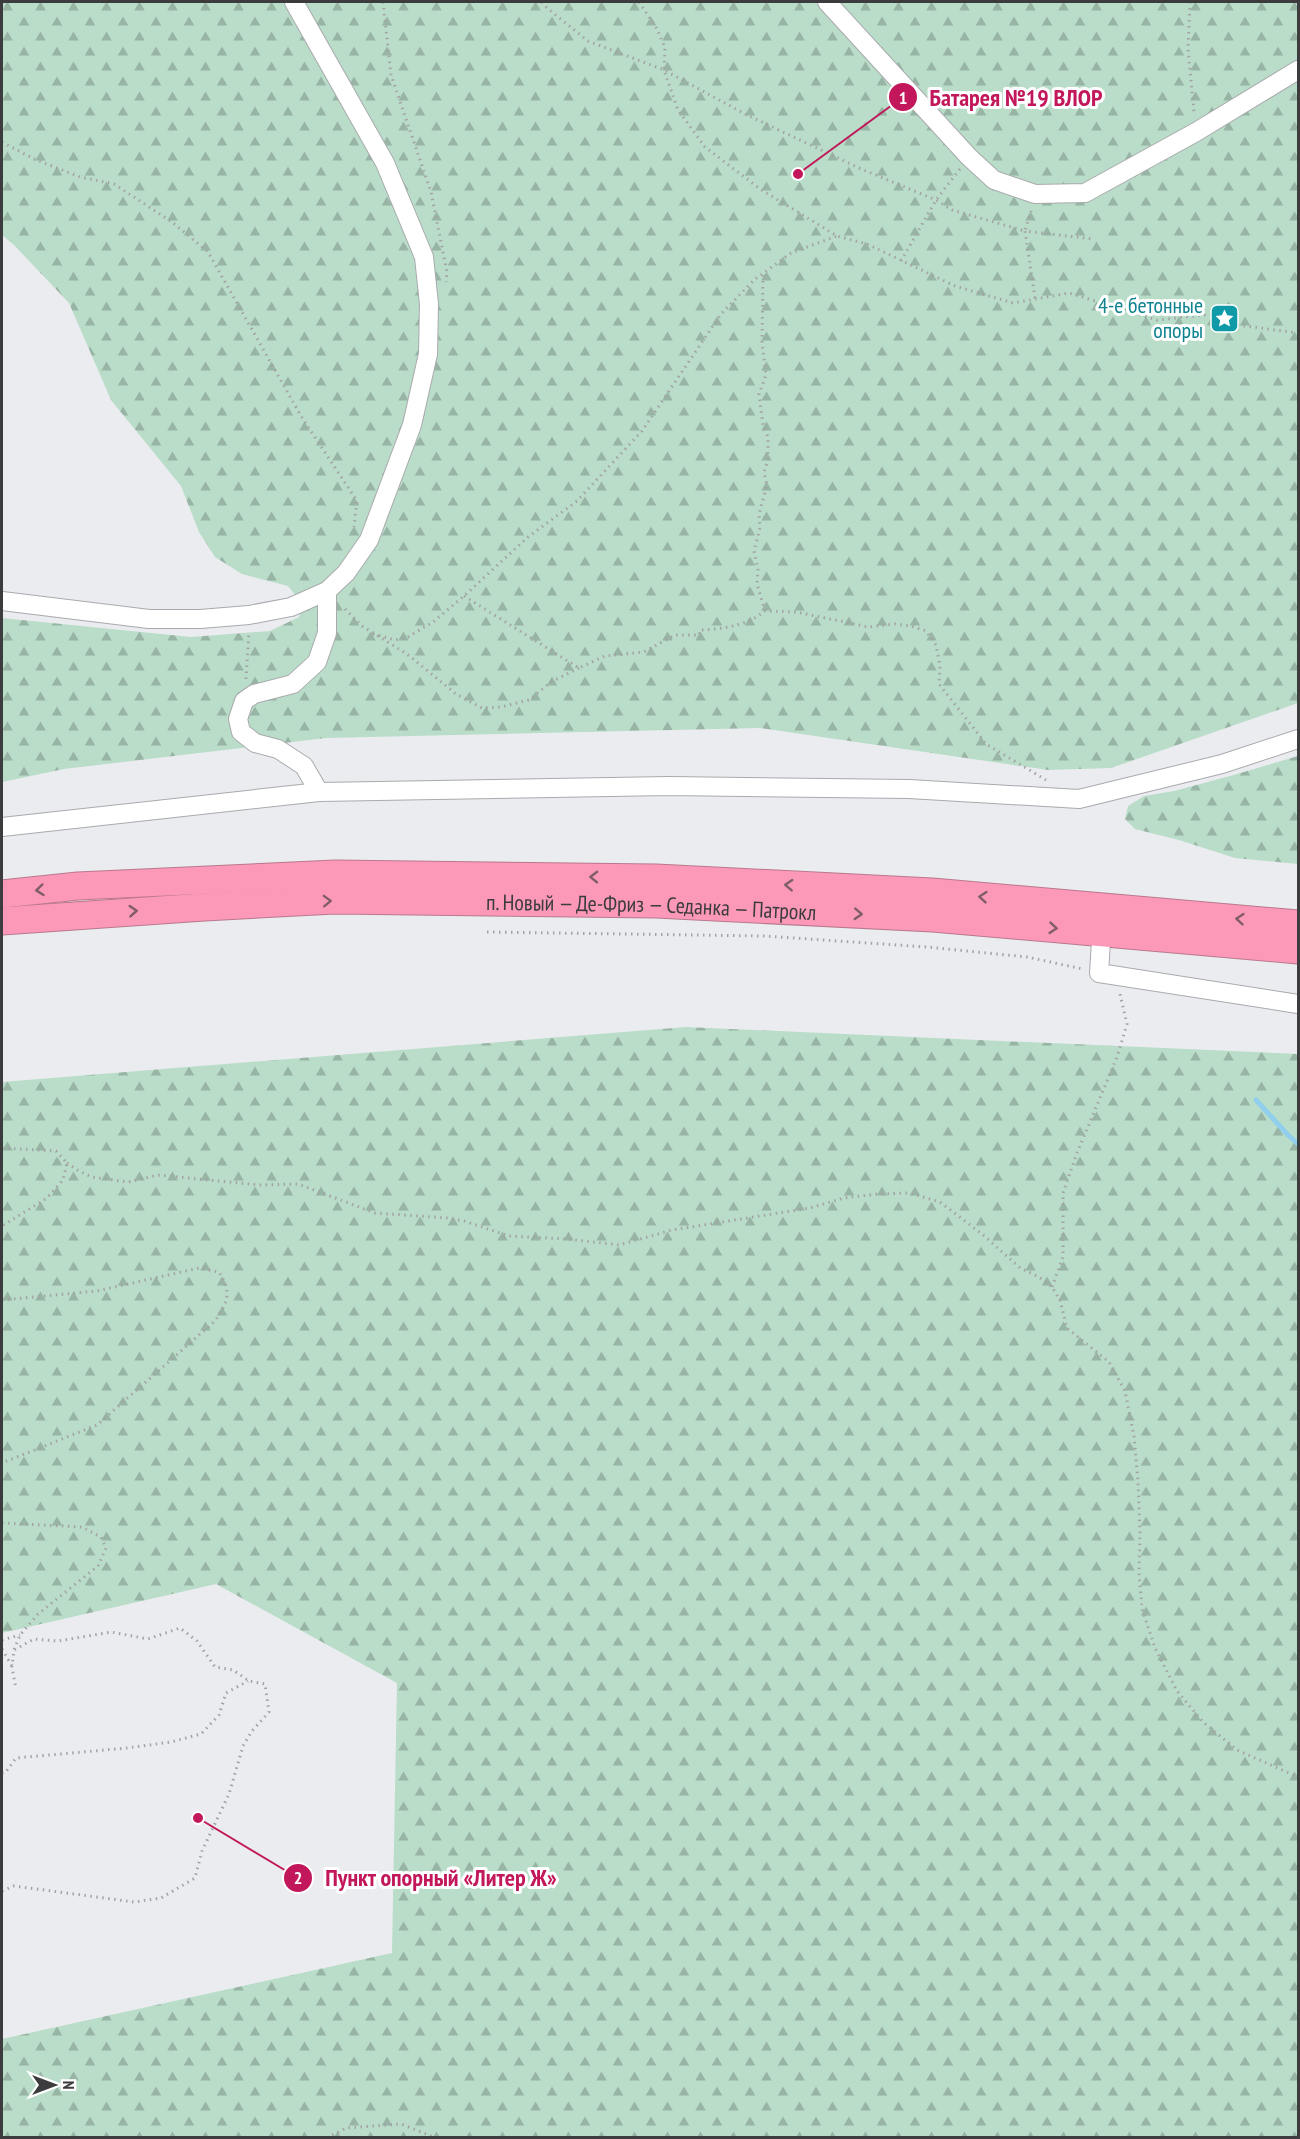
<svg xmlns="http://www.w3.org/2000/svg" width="1300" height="2139" viewBox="0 0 1300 2139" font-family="'PT Sans Narrow',sans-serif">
	<defs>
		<pattern id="forest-firs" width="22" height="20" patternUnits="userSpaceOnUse" patternTransform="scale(1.5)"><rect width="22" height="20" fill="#b9ddc8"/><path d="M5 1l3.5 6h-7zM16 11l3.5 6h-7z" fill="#98b4a4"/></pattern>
	</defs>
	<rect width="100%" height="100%" fill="#ebecf0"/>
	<path fill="url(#forest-firs)" d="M2,2H1298V703L1111,768L1048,770L760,728L326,738L64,769L2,782V618L191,637L270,631L299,617L303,605L288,586L242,574L215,557L199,532L181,486L111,400L69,303L14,245L2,235Z
		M1298,756V864L1235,858L1179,840L1135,829L1125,819L1128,806L1144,796L1174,791L1230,776Z
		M686,1027L1298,1054V2137H2V2039L392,1953L397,1683L216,1584L2,1633V1082Z"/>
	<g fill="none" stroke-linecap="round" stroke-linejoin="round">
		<path stroke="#91cfec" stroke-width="5" d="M1256,1100L1288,1135L1298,1144"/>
		<defs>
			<path id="minor" d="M827,2L969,157L994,180L1035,194L1085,193L1196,132L1298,70
				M327,591V633L317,662L293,684L254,694L244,701L238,719L241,732L255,743L278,749L304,766L319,792L669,786L909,789L1079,799L1222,764L1298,739
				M2,601L149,619H200L249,615L291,607L327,591L346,573L369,540L412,425L428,354L429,304L424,257L385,163L294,2
				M2,827L319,792
				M1101,941L1099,973L1298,1004"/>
			<g id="highway">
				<path d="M2,894L78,886L335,874L656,878L932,892L1298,924"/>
				<path id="s1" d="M2,921L204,907L335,900L656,904L933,918L1298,950"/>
			</g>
		</defs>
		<use href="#minor" stroke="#a9aaae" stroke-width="20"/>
		<use href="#highway" stroke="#b9788d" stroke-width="29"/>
		<path stroke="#a3a3a7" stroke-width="3" stroke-dasharray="1.5 4.5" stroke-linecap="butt" d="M383,2L391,75L431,192L447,272L446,282
			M542,2L547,8L588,41L664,70L745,114L859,168L936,200L952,210L1025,231L1031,211
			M639,2L657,29L665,48L664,70L678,110L705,147L760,189L837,236L867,244L955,286L1013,303L1069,293L1157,320L1214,314L1238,325L1298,333
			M1190,2L1188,49L1194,112
			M2,142L34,159L80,177L114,184L172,222L208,252L301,416L357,501L354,527
			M901,261L936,200L960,169
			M763,275L762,343L766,375L759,394L763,425L768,437V460L764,472L767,485L759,514L760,528L754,551L758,570L757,584L765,611
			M1035,298L1025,231L1093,239
			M464,596L579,668L605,656L644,652L675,635H699L700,630C722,629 747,626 765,611L796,612L869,627L895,624L911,626L926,631L936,645L940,666L939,684L986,744L1046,780
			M345,609L362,626L407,654L456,694L482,708L501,707L529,700L551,682L579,668
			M373,634L395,640L408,637L433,622L464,596L528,537L577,501L642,431L721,314L754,280L791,253L837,236
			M246,679L249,632
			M487,932L764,936L927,947L1027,957L1083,969
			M2,1148L56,1151L67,1163L63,1180L47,1198L2,1226
			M67,1163L79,1171L92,1177L128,1182L158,1175L259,1185L298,1184L375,1213L447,1218L464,1221L509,1236L567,1239L619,1245L672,1230L810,1208L844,1198L877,1194L909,1193L940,1202L982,1234L1020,1268L1039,1277L1052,1287L1060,1300L1067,1328L1109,1362L1125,1391L1134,1436L1138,1481L1140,1533L1139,1573L1142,1609L1155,1648L1177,1691L1203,1722L1237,1750L1298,1777
			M1052,1287L1063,1257V1193L1077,1153L1117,1057L1127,1024L1120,994
			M2,1300L97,1291L199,1268L219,1272C232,1293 228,1301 215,1321L97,1425L2,1463
			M2,1523L82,1527L101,1537L106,1548L98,1566L38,1614L20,1635L14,1650L12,1667L16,1689
			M2,1640L20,1635
			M2,1649L12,1666
			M2,1773H5L16,1758L127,1748L171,1742L201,1734L219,1715L226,1693L248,1681
			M2,1891L14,1886L134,1902L161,1898L195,1878L202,1851L229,1794L243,1746L252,1731L269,1712L265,1684L249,1681L233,1670L215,1667L197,1641L180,1628L148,1639L111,1632L58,1641L34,1639L14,1650
			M327,2138L346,2128L401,2124L436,2138"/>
		<use href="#minor" stroke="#fff" stroke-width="18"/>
		<use href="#highway" stroke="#fc99b8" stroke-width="27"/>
	</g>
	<defs><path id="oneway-chevron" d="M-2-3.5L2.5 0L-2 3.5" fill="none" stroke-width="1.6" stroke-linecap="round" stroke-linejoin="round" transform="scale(1.5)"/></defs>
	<g stroke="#7f5d69">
		<use href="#oneway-chevron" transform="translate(594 877) rotate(-179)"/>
		<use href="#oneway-chevron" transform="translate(789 885) rotate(-177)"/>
		<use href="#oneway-chevron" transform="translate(40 890) rotate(174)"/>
		<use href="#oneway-chevron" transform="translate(983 897) rotate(-175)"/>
		<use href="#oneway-chevron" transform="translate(327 901) rotate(-2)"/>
		<use href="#oneway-chevron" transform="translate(133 911) rotate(-4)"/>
		<use href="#oneway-chevron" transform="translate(858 914) rotate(3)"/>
		<use href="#oneway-chevron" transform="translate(1240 919) rotate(-175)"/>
		<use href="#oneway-chevron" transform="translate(1053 928) rotate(5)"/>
	</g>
	<defs>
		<symbol id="sight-square" viewBox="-11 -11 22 22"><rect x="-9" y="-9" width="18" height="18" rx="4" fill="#0f9aa8" stroke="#fff"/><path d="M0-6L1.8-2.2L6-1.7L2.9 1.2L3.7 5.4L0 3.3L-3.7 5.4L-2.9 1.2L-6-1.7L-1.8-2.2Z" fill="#fff"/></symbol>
	</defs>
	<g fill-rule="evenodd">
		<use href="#sight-square" x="1208" y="302" width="33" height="33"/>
	</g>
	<g text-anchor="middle" stroke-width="6" stroke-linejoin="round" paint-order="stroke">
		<g font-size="22" fill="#0d838f" stroke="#fff" text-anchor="end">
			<text x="1203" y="313">4-е бетонные<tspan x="1203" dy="25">опоры</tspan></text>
		</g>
		<g font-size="22" fill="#3c3c3e" stroke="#fff">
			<text dy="8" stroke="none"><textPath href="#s1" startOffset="650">п. Новый — Де-Фриз — Седанка — Патрокл</textPath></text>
		</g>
	</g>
	<path fill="none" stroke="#c2185b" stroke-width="2" d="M798 174L903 97M198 1818L298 1878"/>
	<g fill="#c2185b" stroke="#fff" stroke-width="2">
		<circle cx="798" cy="174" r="6"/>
		<circle cx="198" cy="1818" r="6"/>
		<circle cx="903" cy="97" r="15"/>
		<circle cx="298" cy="1878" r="15"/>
	</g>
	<g font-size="18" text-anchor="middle" font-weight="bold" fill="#fff">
		<text x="903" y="104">1</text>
		<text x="298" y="1884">2</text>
	</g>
	<g font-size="24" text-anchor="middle" font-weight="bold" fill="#c2185b" stroke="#fff" stroke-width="6" stroke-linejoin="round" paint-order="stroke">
		<text x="1016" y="106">Батарея №19 ВЛОР</text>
		<text x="441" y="1886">Пункт опорный «Литер Ж»</text>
	</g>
	<rect width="1300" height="2139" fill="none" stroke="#3c3c3e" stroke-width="6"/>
	<g transform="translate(54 2085) rotate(90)" stroke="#ffffff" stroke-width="4.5" paint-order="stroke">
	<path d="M0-4.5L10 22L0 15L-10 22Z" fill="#3c3c3e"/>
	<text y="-9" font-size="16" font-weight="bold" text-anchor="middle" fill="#3c3c3e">N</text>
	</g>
</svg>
